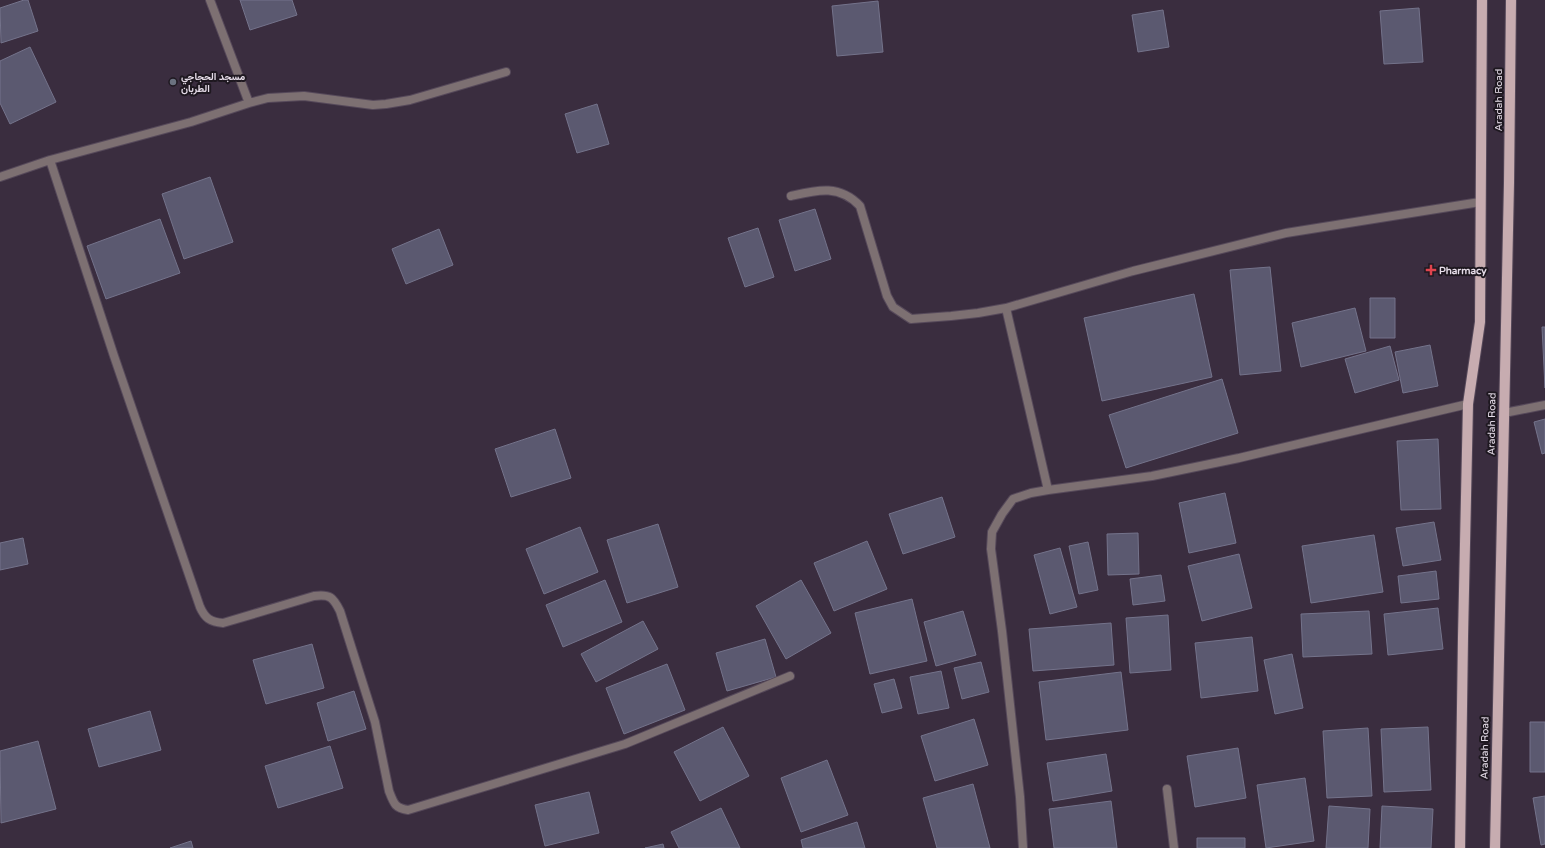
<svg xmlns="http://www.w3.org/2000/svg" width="1545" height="848" viewBox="0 0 1545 848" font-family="'Varela Round',Vazirmatn,sans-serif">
	<rect width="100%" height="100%" fill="#3a2d3f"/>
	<path fill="#5b5970" stroke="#74738b" d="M24,0H28L38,31L1,43L0,8Z
		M240,0H292L297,15L250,30Z
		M878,1L883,52L837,56L832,6Z
		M1419,8L1423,62L1384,64L1380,11Z
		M1163,10L1169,47L1138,52L1132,15Z
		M30,47L56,102L10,124L0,103V61Z
		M597,104L609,144L577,153L565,114Z
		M210,177L233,242L184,259L162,194Z
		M815,209L831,259L795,271L779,220Z
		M160,219L180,273L106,299L87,246Z
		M758,228L774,277L745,287L728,238Z
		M439,229L453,265L406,284L392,249Z
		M1270,267L1281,371L1240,375L1230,270Z
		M1194,294L1212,377L1102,401L1084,318Z
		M1370,298H1395V338H1370Z
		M1355,308L1366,351L1301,367L1292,323Z
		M1542,327H1545V388Z
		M1430,345L1438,386L1403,393L1395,352Z
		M1390,346L1399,380L1355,393L1345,359Z
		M1222,379L1238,433L1126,468L1109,415Z
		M1545,419V453L1542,454L1534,422Z
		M555,429L571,478L511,497L495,449Z
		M1438,439L1441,509L1401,510L1397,441Z
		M1225,493L1236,543L1189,553L1179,503Z
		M942,497L955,537L903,554L889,514Z
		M1434,522L1441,560L1403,566L1396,528Z
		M658,524L678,587L627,603L607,540Z
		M580,527L598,572L544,594L526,549Z
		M1138,533L1139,574L1108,575L1107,534Z
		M1374,535L1383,592L1311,603L1302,546Z
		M23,538L28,564L0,570V543Z
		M867,541L887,589L834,611L814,563Z
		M1088,542L1098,590L1079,594L1069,546Z
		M1060,548L1077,607L1050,614L1034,555Z
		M1239,554L1252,608L1202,621L1188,566Z
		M1436,571L1439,599L1401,603L1398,576Z
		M1161,575L1165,601L1133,605L1130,579Z
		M605,580L622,622L563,647L546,605Z
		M801,580L831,633L786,659L756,606Z
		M912,599L927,661L870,674L855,613Z
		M1438,608L1443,649L1388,655L1384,614Z
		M963,611L976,655L936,666L924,622Z
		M1369,611L1372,654L1303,657L1301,614Z
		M1168,615L1171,670L1130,673L1126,618Z
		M643,621L658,649L596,682L581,654Z
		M1111,623L1114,665L1033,671L1029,629Z
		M1252,637L1258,691L1201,698L1195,643Z
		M765,639L776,677L727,691L716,653Z
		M312,644L324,688L266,704L253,660Z
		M1292,654L1303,708L1275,714L1264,660Z
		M981,662L989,692L962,699L954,668Z
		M667,664L685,710L624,734L606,688Z
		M941,671L949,708L918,714L910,677Z
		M1121,672L1128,730L1046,740L1039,682Z
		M894,679L902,708L882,713L874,684Z
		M354,691L366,729L328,741L317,703Z
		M150,711L161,750L99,767L88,729Z
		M974,719L988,765L935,781L921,736Z
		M1530,722H1545V772H1530Z
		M723,727L749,776L700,801L674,752Z
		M1428,727L1431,790L1384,792L1381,729Z
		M1368,728L1372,796L1327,798L1323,731Z
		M38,741L56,809L1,823L0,751Z
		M330,746L343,788L278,808L265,766Z
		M1238,748L1246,798L1195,807L1187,756Z
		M1106,754L1112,791L1053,801L1047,763Z
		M827,760L848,815L801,832L781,778Z
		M1305,778L1314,841L1266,848L1257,785Z
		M973,784L990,848H937L923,798Z
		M589,792L599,833L545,846L535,805Z
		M1545,796V844L1541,845L1533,798Z
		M1111,801L1117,848H1054L1049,809Z
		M1329,806L1370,809L1368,848H1326Z
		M1382,806L1433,809L1431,848H1380Z
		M721,808L740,848H679L671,832Z
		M857,822L865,848H803L801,840Z
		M1197,838H1245V848H1197Z
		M191,841L193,848H170Z
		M663,844L664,848H645Z"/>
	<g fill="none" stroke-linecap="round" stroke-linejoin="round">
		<defs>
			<path id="minor" d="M210,0L249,103
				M506,72L410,100L386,104L373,105L304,96L268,98L249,103L191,122L50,160L114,356L200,607C205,618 210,622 223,623L314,596C330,594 333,597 340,611L375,722L389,791C394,804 395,808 408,810L625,744L790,676
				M0,177L50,160
				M791,196C817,190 839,184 860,206L887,296L893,307L911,319L951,316L978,313L1006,308L1133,271L1286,233L1480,202
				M1006,308L1048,490
				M1504,413L1545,405
				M1167,789L1174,848
				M1023,848L1020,797L1002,631L991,549L992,532L1002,514L1013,499L1031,493L1048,490L1152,476L1239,458L1468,404"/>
			<path id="primary" d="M1460,848L1463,637L1468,404L1480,322L1482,0
				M1495,848L1509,183L1511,0"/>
		</defs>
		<use href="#minor" stroke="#56495a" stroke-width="10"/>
		<use href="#primary" stroke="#56495a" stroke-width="12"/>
		<use href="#minor" stroke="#7d7072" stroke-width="8"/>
		<use href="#primary" stroke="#c7acb0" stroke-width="10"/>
	</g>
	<circle fill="#6b7280" stroke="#1e1820" stroke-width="1.5" cx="173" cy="82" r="4"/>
	<path fill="#e0444e" stroke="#1e1820" stroke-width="1.5" d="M1429 264h4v4h4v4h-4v4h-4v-4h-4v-4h4z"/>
	<g text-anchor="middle" stroke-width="4" stroke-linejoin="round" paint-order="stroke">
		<g font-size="10" font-weight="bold" fill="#e7deea" stroke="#1e1820" text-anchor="start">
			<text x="181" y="80">مسجد الحجاجي<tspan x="181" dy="12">الطربان</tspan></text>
			<text x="1439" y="274">Pharmacy</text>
		</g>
		<g font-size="10" fill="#e7deea" stroke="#1e1820">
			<text transform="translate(1498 100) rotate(-90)" y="4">Aradah Road</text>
			<text transform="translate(1491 424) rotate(-89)" y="4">Aradah Road</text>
			<text transform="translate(1484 748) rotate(-89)" y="4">Aradah Road</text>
		</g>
	</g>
</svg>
